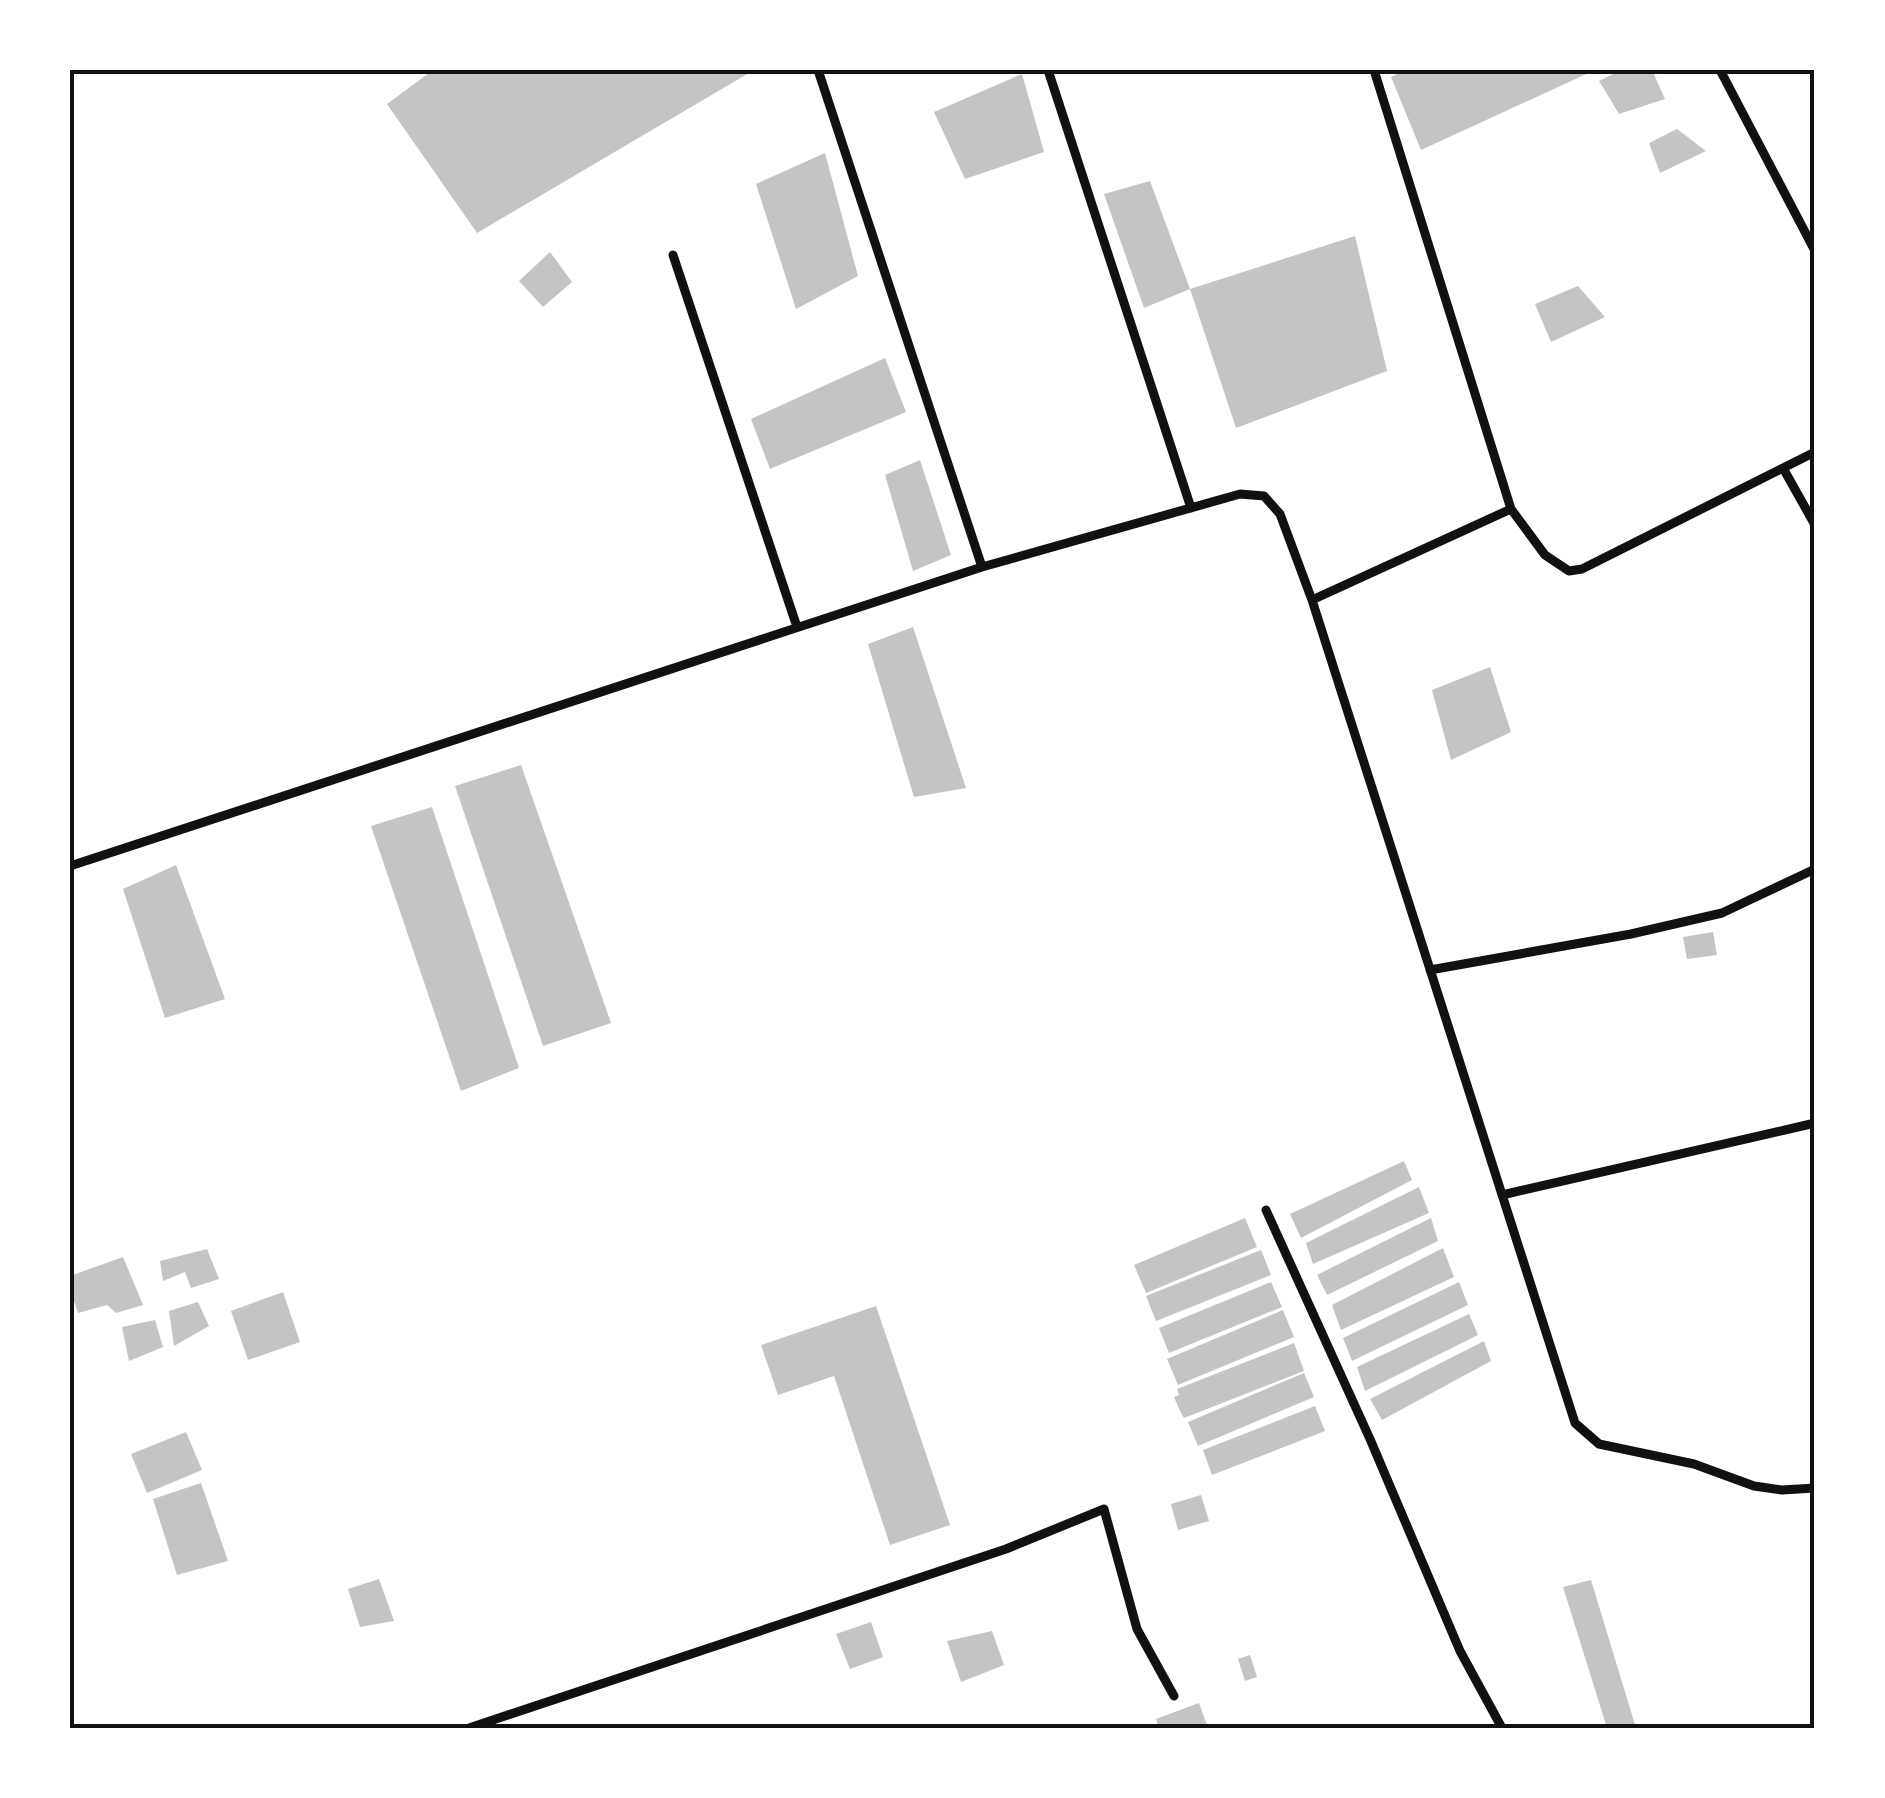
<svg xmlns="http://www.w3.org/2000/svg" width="1885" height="1798" viewBox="0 0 1885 1798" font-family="Karla,sans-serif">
	<rect width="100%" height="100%" fill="#fff"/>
	<path fill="#c4c4c4" d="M433,70H754L477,233L387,104Z
		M1405,70H1595L1421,150L1391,77Z
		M1621,70H1652L1665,99L1619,114L1599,81Z
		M1022,74L1044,152L965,179L934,112Z
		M1677,129L1706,151L1660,173L1649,143Z
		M825,153L858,276L796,309L756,184Z
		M1150,181L1190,289L1144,308L1104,194Z
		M1355,236L1387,371L1236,428L1190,289Z
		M550,252L572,282L543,307L519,281Z
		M1578,286L1605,317L1551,342L1535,304Z
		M885,358L906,412L770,469L751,419Z
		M920,460L951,555L913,571L885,475Z
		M913,627L966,788L914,797L868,644Z
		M1490,667L1511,732L1451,760L1432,690Z
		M521,765L611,1023L543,1046L455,786Z
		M432,807L519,1068L461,1091L371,826Z
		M176,865L225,999L165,1018L123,889Z
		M1713,932L1717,955L1687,959L1683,937Z
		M1404,1161L1412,1180L1301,1238L1290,1214Z
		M1419,1187L1429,1213L1313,1264L1306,1243Z
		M1245,1218L1257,1247L1146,1293L1134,1265Z
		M1431,1218L1438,1241L1327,1295L1317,1275Z
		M1443,1248L1454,1277L1341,1330L1332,1305Z
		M207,1249L219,1279L191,1288L185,1272L163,1281L160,1261Z
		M1261,1250L1271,1275L1156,1321L1146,1296Z
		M123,1257L143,1305L116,1313L107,1305L78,1313L70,1289V1276Z
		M1271,1282L1282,1307L1169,1353L1159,1328Z
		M1459,1282L1468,1305L1352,1361L1343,1338Z
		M283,1292L300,1342L248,1360L231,1311Z
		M198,1302L209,1326L174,1346L169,1311Z
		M876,1306L950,1525L890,1545L834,1376L778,1395L761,1345Z
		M1283,1310L1294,1337L1178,1385L1167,1359Z
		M1469,1314L1478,1335L1365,1391L1357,1367Z
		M155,1320L163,1347L129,1361L122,1327Z
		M1484,1341L1491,1361L1382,1420L1370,1399Z
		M1294,1343L1304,1371L1184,1418L1180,1411L1174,1397L1179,1395L1177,1389Z
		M1304,1373L1314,1397L1198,1446L1188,1422Z
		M1315,1406L1325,1431L1212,1475L1203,1450Z
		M186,1432L202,1470L147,1493L131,1454Z
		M201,1483L228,1561L177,1575L153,1499Z
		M1201,1495L1209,1521L1178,1530L1171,1504Z
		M379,1579L394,1621L360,1627L348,1589Z
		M1591,1580L1636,1728H1607L1563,1587Z
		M871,1622L883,1657L850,1669L836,1634Z
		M992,1631L1004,1665L961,1682L947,1641Z
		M1250,1655L1257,1677L1245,1681L1238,1659Z
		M1199,1703L1208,1728H1159L1156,1719Z"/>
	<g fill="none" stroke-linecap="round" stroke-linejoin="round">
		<path stroke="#111" stroke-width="9" d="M818,70L982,567
			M1048,70L1191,508
			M1374,70L1511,509L1545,555L1569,571L1582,569L1815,452
			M1720,70L1815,251
			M673,255L797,627
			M1783,468L1815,525
			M1312,600L1511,509
			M70,866L982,567L1240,494L1264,496L1280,514L1312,600L1575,1423L1599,1444L1694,1464L1754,1486L1782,1490L1815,1488
			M1430,970L1631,934L1722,913L1815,869
			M1502,1195L1815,1123
			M1266,1210L1370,1439L1460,1651L1502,1728
			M469,1728L1006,1549L1104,1509L1137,1629L1174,1696"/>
	</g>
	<rect width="1885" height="1798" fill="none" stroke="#ffffff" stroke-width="145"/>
	<rect x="72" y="72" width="1740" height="1654" fill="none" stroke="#111" stroke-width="4"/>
</svg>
